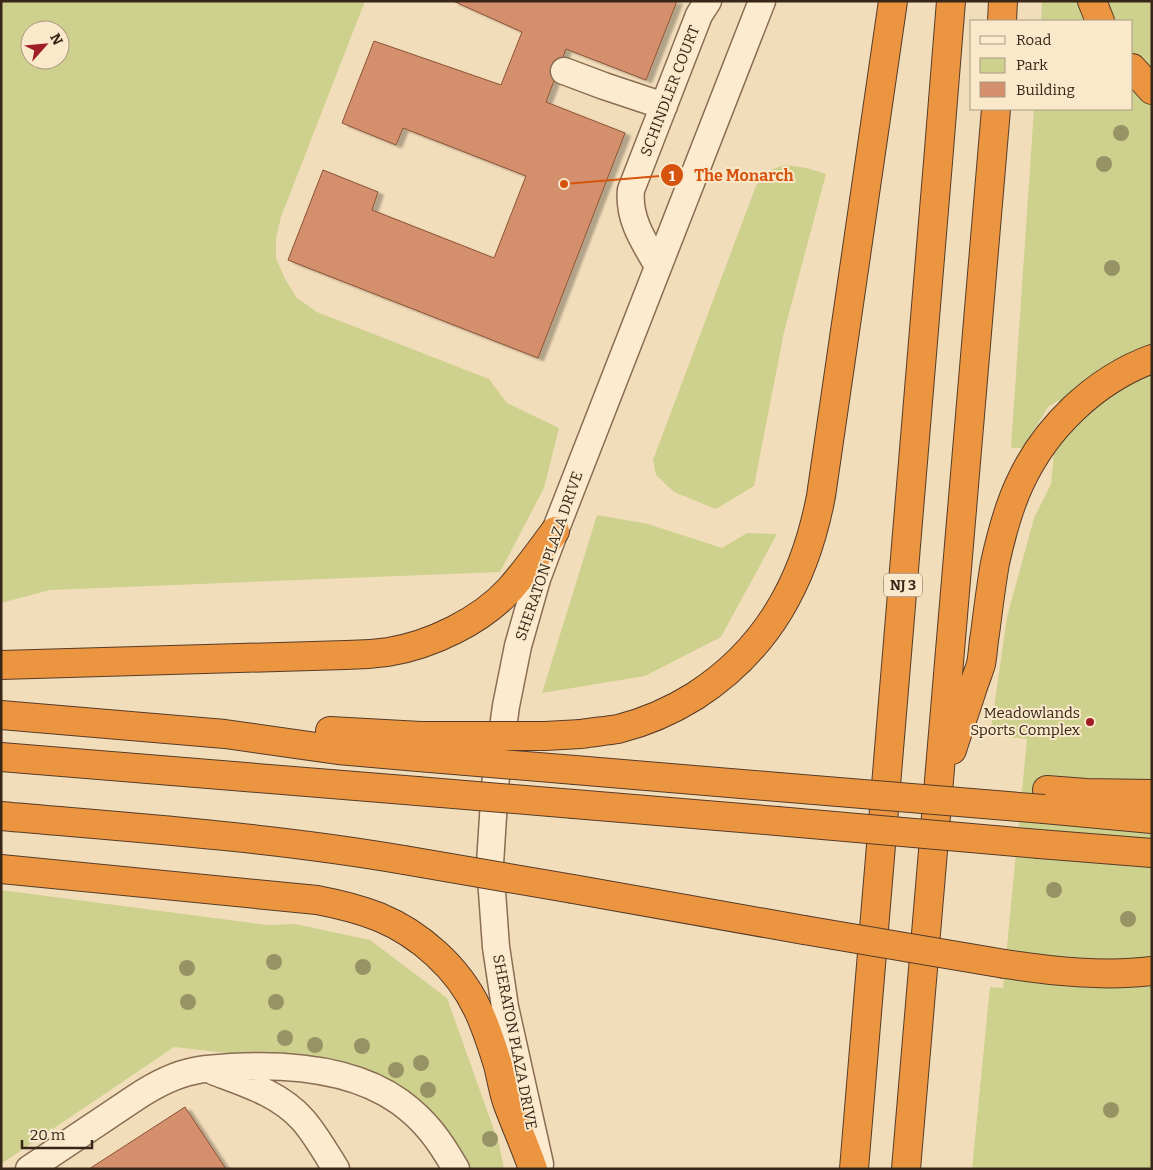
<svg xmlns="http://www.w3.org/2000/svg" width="1153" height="1170" viewBox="0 0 1153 1170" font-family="Bitter,serif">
	<defs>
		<filter id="shadow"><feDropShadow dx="5.5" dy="3" stdDeviation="1" flood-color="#0004"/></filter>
	</defs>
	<rect width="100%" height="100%" fill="#f2ddba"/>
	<path fill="#cdd18d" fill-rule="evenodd" d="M1,1H365L281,217L276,238V258L285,279L297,298L317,312L489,379L507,403L559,428L544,488L500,572L50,590L1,603ZM30,30H60V60H30Z
		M1042,1H1152V1169H972L990,987L1003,988L1027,739L990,735L1007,617L1034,518L1051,484L1059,400L1048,407L1023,448H1011L1034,109H1132V21H1041Z
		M785,165L807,168L826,174L784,332L754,486L716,509L674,492L656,475L653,460L756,186L767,171Z
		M597,515L648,524L722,548L747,533L777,534L721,637L645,676L542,693Z
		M1,890L267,925L295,924L370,940L447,998L499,1144L504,1169H468L457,1144L394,1084L359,1068L174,1047L1,1164Z"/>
	<path fill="#d4906c" stroke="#8c5236" filter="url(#shadow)" d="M453,1H677L646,80L566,49L546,102L625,133L538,358L288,260L323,170L378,192L372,210L494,258L526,176L403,128L396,145L342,123L374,41L501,85L522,32Z
		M185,1107L226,1169H89Z"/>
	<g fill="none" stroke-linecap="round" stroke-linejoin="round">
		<defs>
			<path id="minor" d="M564,71L604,86L664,106
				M658,266C644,242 628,219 631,190L699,15L708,1
				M215,1072C247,1084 280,1094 303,1120C316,1135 326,1153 336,1169
				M540,1164L505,1007L496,947L490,864L495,785L506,706L518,646L537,579L555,531L762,1
				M29,1169L135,1098C153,1086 173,1075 194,1071C206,1068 219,1068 232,1067C287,1064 354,1069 400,1102C426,1121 440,1141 456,1169"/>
			<path id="highway" d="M1092,1L1100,21
				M1002,21L1003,1
				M1132,68L1152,90
				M1,665L346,655C360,655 374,654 388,652C431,645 481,621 510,589C526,571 540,551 555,531
				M1,715L225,734L338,750L418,757
				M330,731L421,736
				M581,734C593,732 606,731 618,729C646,722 671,711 695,696C768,649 805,580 821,496L893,1
				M952,750C958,731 965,712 971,693C974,683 978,674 981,664C983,654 983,644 985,634C988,610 991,586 995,563C1001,536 1008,508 1020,483C1045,428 1095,380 1152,359
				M1,757L417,791
				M575,770L778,787
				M1047,790L1086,793L1152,794
				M574,804L777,821
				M1044,809L1152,819
				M1,816C136,828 270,837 404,860
				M1039,844L1152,853
				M1,869L317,900C338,904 359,909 379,917C420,934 458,968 477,1008C486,1026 492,1046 498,1065C501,1077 503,1090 507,1102C515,1124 525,1146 533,1169
				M573,889L804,930
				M1005,964C1053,971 1103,977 1152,971
				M854,1169L939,150L951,1
				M906,1169L996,109"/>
		</defs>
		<use href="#minor" stroke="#8a6d53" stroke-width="29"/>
		<use href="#highway" stroke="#573b28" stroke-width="30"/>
		<use href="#minor" stroke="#fcebce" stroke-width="26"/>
		<use href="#highway" stroke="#ec9540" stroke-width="28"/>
		<defs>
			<path id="highway-bridge" d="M421,736H545L581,734
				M418,757L575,770
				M778,787L1044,809
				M417,791L574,804
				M777,821L1039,844
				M404,860L573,889
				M804,930L1005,964"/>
		</defs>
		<use href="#highway-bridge" stroke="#573b28" stroke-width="30" stroke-linecap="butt"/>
		<use href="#highway-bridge" stroke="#ec9540" stroke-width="28"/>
	</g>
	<g fill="#979364">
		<circle cx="1121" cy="133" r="8"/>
		<circle cx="1104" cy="164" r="8"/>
		<circle cx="1112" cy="268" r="8"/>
		<circle cx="1054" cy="890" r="8"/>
		<circle cx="1128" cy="919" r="8"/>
		<circle cx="274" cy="962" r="8"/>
		<circle cx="363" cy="967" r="8"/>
		<circle cx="187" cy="968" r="8"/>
		<circle cx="188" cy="1002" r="8"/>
		<circle cx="276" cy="1002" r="8"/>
		<circle cx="285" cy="1038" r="8"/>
		<circle cx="315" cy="1045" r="8"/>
		<circle cx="362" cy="1046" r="8"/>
		<circle cx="421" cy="1063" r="8"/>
		<circle cx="396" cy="1070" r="8"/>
		<circle cx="428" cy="1090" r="8"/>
		<circle cx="1111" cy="1110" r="8"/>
		<circle cx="490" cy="1139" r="8"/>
	</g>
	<circle fill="#9f1d27" stroke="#f9e8ca" stroke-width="2" cx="1090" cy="722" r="5"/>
	<g text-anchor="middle" stroke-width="4" stroke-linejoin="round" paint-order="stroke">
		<rect fill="#f9e8ca" stroke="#72604e" stroke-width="1" x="884" y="573.5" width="38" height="23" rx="4"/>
		<g font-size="14" font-weight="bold" fill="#382619">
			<text x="903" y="590">NJ 3</text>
		</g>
		<g font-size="15" fill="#382619" stroke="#f9e8ca">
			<text transform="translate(670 91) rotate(-69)" y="5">SCHINDLER COURT</text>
			<text transform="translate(549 556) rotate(-71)" y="5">SHERATON PLAZA DRIVE</text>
			<text transform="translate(515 1042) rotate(79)" y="5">SHERATON PLAZA DRIVE</text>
		</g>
		<g font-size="15" fill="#382619" stroke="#f9e8ca" text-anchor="end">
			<text x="1080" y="718">Meadowlands<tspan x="1080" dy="17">Sports Complex</tspan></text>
		</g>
	</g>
	<path fill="none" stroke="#d6540d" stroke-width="2" d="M564 184L672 175"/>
	<g fill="#d6540d" stroke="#f9e8ca" stroke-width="2">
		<circle cx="564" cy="184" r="5"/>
		<circle cx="672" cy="175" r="12"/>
	</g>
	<g font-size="15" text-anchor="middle" font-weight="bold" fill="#fff">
		<text x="672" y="181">1</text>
	</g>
	<g font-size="16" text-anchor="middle" font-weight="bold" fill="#d6540d" stroke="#f9e8ca" stroke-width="4" stroke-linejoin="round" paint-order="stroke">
		<text x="744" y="181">The Monarch</text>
	</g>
	<rect width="1153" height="1170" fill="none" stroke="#382619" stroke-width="5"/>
	<rect x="970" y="20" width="162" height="90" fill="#f9e8ca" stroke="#ac9a83"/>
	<rect x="980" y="36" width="25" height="8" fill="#fcebce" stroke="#ac9a83"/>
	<text x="1016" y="45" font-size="15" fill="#382619">Road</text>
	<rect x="980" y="58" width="25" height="15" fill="#cdd18d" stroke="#ac9a83"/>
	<text x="1016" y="70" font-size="15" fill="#382619">Park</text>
	<rect x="980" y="82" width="25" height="15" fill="#d4906c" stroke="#ac9a83"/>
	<text x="1016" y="95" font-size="15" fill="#382619">Building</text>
	<g transform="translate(45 45) rotate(63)"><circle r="24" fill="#f9e8ca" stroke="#ac9a83"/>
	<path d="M0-4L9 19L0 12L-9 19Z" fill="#9f1d27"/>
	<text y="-8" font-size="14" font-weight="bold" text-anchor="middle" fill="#382619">N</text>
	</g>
	<path d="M22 1140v8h70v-8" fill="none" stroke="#382619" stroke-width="2.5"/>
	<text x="30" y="1140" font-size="15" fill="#382619" stroke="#f9e8ca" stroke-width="4" paint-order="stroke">20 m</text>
</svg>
